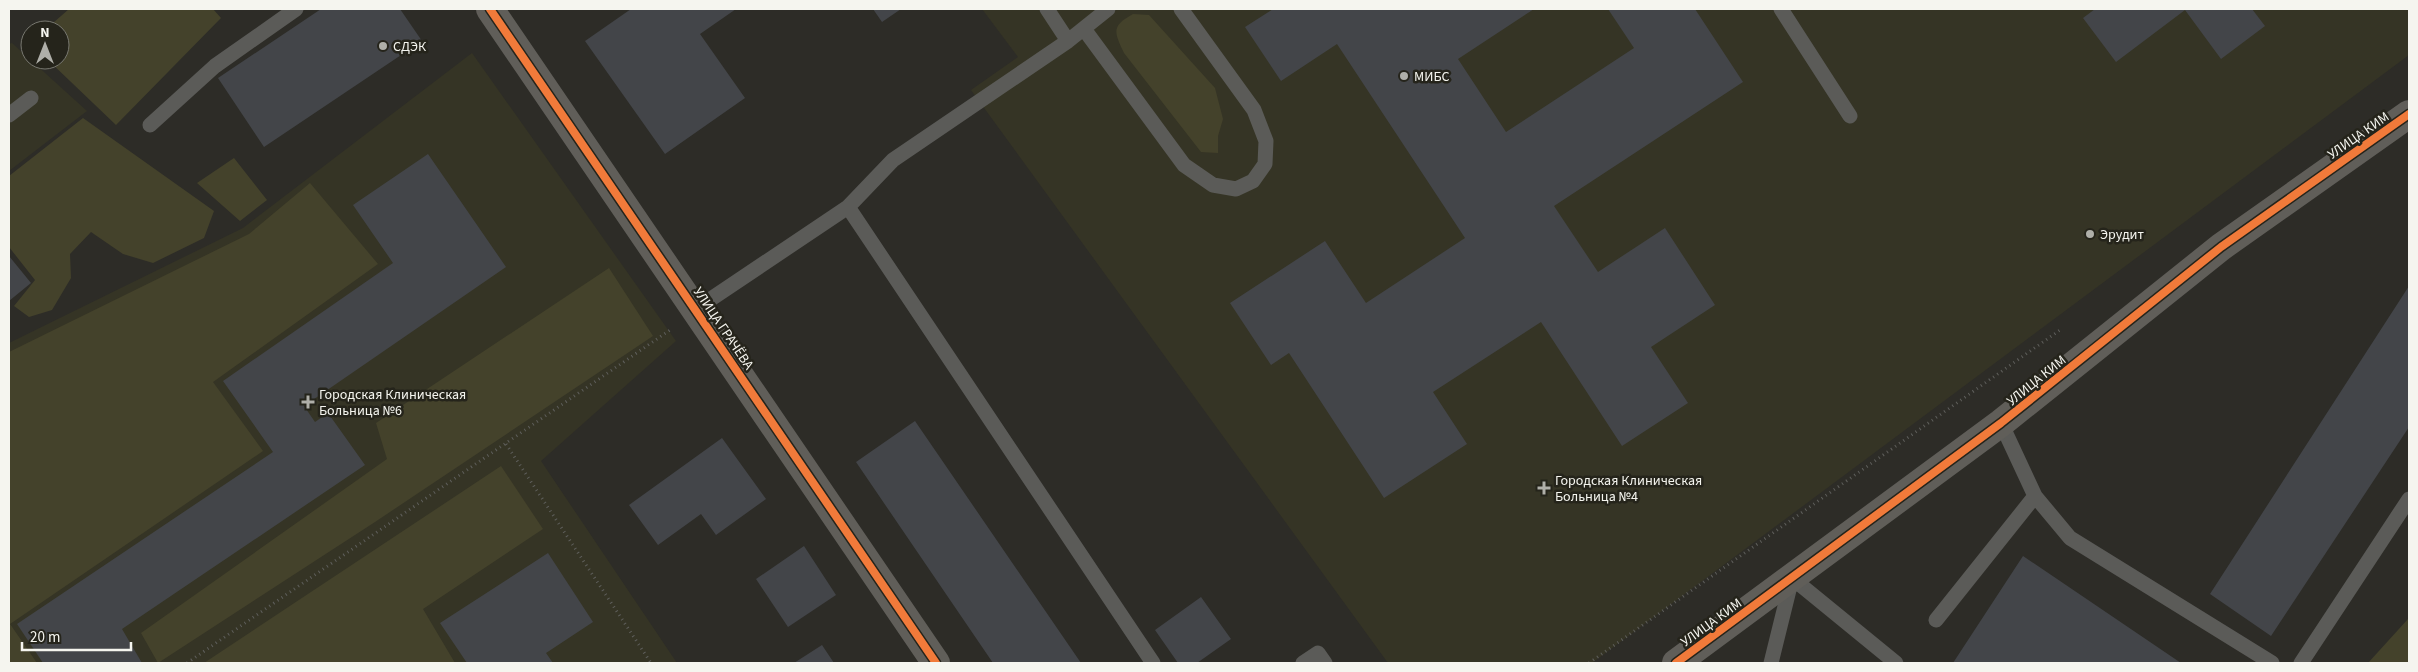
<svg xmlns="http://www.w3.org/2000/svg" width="2418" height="672" viewBox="0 0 2418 672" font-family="'Source Sans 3',sans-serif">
	<rect width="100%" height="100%" fill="#2d2c27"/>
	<path fill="#353425" d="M982,9H2409V55L1592,663H1388L971,90L1018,57Z
		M12,43L87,111L9,171V44Z
		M472,53L676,341L541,461L677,663H9V343L243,228Z"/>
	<path fill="#44422b" d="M69,9H213L221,18L116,125L48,60H60V30H45Z
		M1133,14L1149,15L1215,88L1223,119L1218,136V153L1201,152L1124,53C1114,32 1111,26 1133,14Z
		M83,118L214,211L204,238L153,263L123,254L91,232L70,254L71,278L52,310L29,317L14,306L35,280L9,247V176Z
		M234,158L267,200L240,221L197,183Z
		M310,183L378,264L213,382L263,451L10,624L37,663H9V352L249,234Z
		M609,268L653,336L375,522L158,663L141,633L387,459L376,423Z
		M501,466L543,529L423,609L455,663H204Z
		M2409,610V663H2368L2408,619Z"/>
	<path fill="#434549" d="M321,9H400L422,41L264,147L218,78Z
		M631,9H736L700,34L745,98L665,154L585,41Z
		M873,9H901L882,22Z
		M1273,9H1534L1458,59L1506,132L1634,48L1608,9H1695L1743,82L1554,206L1598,272L1665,228L1715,305L1651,347L1688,403L1622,446L1541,322L1433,392L1467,444L1384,498L1289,353L1271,365L1230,303L1325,241L1366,303L1465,238L1337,44L1281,81L1245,27Z
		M2095,9H2252L2265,26L2221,59L2185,10L2116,62L2083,18Z
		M428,154L506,267L304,406L315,422L328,413L365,465L122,629L142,663H43L17,624L273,452L223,381L393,263L353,205Z
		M9,256L31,283L9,301Z
		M2409,286V427L2271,636L2210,594Z
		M915,421L1081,663H993L856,462Z
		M722,438L766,499L716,535L701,514L658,545L629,505Z
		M804,546L836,595L788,627L756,579Z
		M548,553L593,622L546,653L553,663H467L440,623Z
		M2023,556L2181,663H1953Z
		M1201,597L1231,639L1197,663H1178L1155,630Z
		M822,645L834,663H794Z"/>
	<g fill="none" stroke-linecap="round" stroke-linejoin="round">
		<path stroke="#5f5f5c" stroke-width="3" stroke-dasharray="1 4" stroke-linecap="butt" d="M506,444L651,663
			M187,663L670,330
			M1589,663L2060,330"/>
		<path stroke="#5b5b58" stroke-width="15" d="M1047,9L1068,41
			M1781,9L1850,116
			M1084,29L1184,165L1213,185L1236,189L1253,181L1265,164L1266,141L1254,110L1181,9
			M9,115L31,98
			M150,125L215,66L296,9
			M848,207L1153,663
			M696,309L848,207L893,160L1068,41L1108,9
			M2001,423L2035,496L2070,538L2272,663
			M1936,620L2035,496
			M1303,663L1318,653L1325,663
			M1771,663L1792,578L1896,663
			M2301,663L2409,499"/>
		<path stroke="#605e59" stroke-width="28" d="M490,9L936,663
			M1676,663L2001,423L2221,247L2409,114"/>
		<defs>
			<path id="cycleway" d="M490,9L936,663
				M1676,663L2001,423L2221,247L2409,114"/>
		</defs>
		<use href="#cycleway" stroke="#25241b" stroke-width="11"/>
		<use href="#cycleway" stroke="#f17a3a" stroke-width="8"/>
	</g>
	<g fill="#afafa9" stroke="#25241b" stroke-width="2">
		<circle cx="383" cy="46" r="5"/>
		<circle cx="1404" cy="76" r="5"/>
		<circle cx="2090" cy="234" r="5"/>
		<path d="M305.5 394.5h5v5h5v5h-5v5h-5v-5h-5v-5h5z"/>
		<path d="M1541.5 480.5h5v5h5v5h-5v5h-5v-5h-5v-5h5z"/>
	</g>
	<g text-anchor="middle" stroke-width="5" stroke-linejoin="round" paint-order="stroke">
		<g font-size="14" fill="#f5f5ef" stroke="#25241b" text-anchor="start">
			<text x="393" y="51">СДЭК</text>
			<text x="1414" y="81">МИБС</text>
			<text x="2100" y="239">Эрудит</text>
			<text x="319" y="399">Городская Клиническая<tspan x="319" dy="16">Больница №6</tspan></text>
			<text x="1555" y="485">Городская Клиническая<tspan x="1555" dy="16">Больница №4</tspan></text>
		</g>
		<g font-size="14" fill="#f5f5ef" stroke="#25241b">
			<text transform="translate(2358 135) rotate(-35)" y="5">УЛИЦА КИМ</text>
			<text transform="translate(724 328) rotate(56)" y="5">УЛИЦА ГРАЧЁВА</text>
			<text transform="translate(2036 380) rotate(-39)" y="5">УЛИЦА КИМ</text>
			<text transform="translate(1711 622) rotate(-36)" y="5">УЛИЦА КИМ</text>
		</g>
	</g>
	<rect width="2418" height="672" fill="none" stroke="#f5f5ef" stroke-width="20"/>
	<g transform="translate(45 45)"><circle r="24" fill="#25241b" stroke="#787870"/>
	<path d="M0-4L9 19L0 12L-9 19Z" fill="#afafa9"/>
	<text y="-8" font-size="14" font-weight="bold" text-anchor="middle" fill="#f5f5ef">N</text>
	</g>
	<path d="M22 642v8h109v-8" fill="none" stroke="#f5f5ef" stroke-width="2.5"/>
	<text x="30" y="642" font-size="15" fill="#f5f5ef" stroke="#25241b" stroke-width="4" paint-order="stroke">20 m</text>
</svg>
